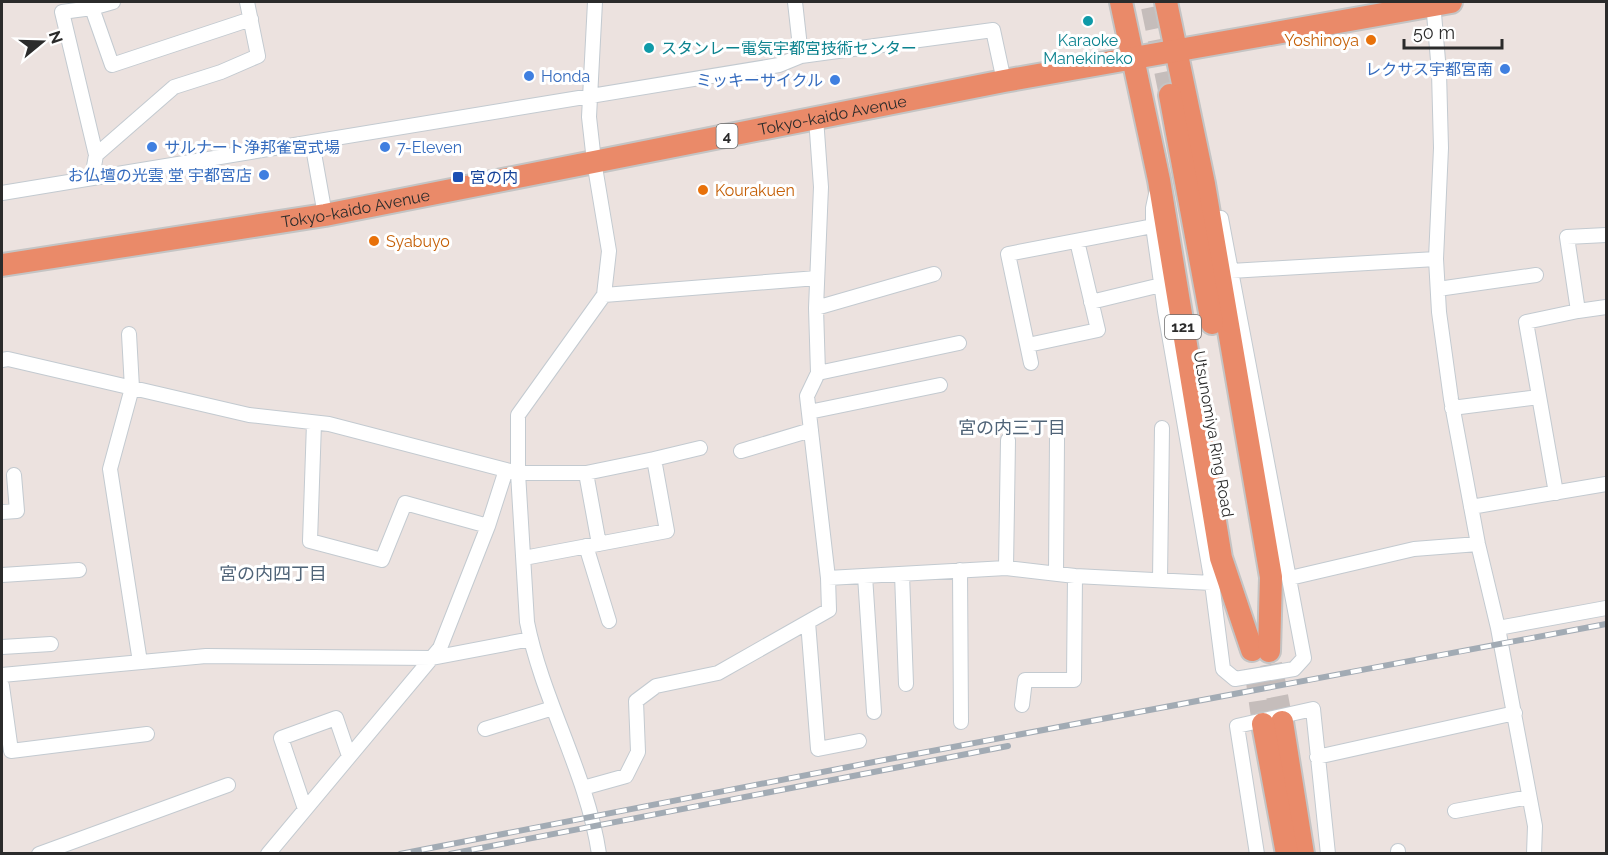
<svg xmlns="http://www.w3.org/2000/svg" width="1608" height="855" viewBox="0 0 1608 855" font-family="Raleway,'Noto Sans JP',sans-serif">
	<rect width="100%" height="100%" fill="#ece2df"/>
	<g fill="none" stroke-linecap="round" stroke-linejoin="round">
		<path stroke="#c5bdbb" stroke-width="22" stroke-dasharray="22 11" stroke-linecap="butt" d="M1152,7L1170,95
			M1271,664L1282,722
			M1255,668L1263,724"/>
		<defs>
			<path id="minor" d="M595,2L589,117L594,161L609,251L604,295L518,415V473L527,622C543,702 587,773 599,854
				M795,2L801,56
				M1433,2L1439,72L1441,148L1436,259L1439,312L1451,399L1478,544L1498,628L1606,608
				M92,8L112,65L251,19
				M312,142L325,215
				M96,155L62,12L92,8L113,2
				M92,178L96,155L174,87L221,72L258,56L247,2
				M2,193L779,65L801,56L993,30L1004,81
				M1156,194L1153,208V226L1165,311L1212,583L1223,669L1235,679L1294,669L1304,658L1221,218
				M1231,271L1436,259
				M1438,289L1536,275
				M604,295L817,278
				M1091,302L1161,285
				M816,308L934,274
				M1578,311L1606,307
				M129,334L132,388L110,469L140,662
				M1028,345L1098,330L1077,241
				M2,360L8,359L249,415L329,424L518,473H586L654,459
				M1031,363L1008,254L1153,226
				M818,373L959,343
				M1452,408L1539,397
				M809,412L940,385
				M314,423L310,541L382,560L405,503L488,526
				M741,451L811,430
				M586,473L599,544
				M1556,493L1526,322L1578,311L1567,237L1606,235
				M1471,507L1606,484
				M2,512L17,511L14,475
				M586,546L609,621
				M524,558L667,531L654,459L700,448
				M1006,568L1008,440
				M960,570L961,722
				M902,574L906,684
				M1056,574L1057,439
				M2,575L79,570
				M865,576L874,712
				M828,578L1006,568L1075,576L1212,583
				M1290,578L1414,549L1478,544
				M1160,580L1162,428
				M808,622L818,749L859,741
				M1498,628L1535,826L1534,854
				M2,647L51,644
				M2,675L206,656L432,658L531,639
				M2,686L11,751L147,734
				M1022,705L1025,680H1074L1075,576
				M485,729L553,708
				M1317,757L1515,713
				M583,788L626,776L638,752L636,701L656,686L718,673L829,610L828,578L807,396L818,373L816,308L821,187L816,118
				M305,809L281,738L336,718L349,756
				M1455,811L1529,797
				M39,854L228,785
				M268,854L440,648L488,526L506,470
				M1257,854L1237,726L1313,709L1328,854
				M1398,854V851"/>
			<g id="trunk">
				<path d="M1121,2L1159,180L1221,558L1252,650"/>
				<path d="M1166,2L1204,184L1271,577L1269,651"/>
				<path d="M1170,95L1212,323"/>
				<path id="s1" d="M2,265L325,215L1004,81L1451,2"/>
				<path d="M1282,722L1303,854"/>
				<path d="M1263,724L1287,854"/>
			</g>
		</defs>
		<use href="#minor" stroke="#c3cad0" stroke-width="16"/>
		<use href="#trunk" stroke="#c4c4c4" stroke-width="26"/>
		<use href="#minor" stroke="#fff" stroke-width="14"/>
		<use href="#trunk" stroke="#ea8a69" stroke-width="22"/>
		<defs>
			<path id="rail" d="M400,854L884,760L1606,624
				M450,854L1008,746"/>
		</defs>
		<use href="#rail" stroke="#a2abb4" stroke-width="6"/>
		<use href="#rail" stroke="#fff" stroke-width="4" stroke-dasharray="11" stroke-linecap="butt"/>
	</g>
	<g fill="#0f9aa8" stroke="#fff" stroke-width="2">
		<circle cx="1088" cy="21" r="6"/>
		<circle cx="649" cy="48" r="6"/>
	</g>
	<g fill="#e8710a" stroke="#fff" stroke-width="2">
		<circle cx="1371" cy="40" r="6"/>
		<circle cx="703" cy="190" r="6"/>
		<circle cx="374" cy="241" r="6"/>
	</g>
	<g fill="#3f7fe0" stroke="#fff" stroke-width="2">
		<circle cx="1505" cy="69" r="6"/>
		<circle cx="529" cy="76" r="6"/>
		<circle cx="835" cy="80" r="6"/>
		<circle cx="152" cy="147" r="6"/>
		<circle cx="385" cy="147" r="6"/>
		<circle cx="264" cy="175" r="6"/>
	</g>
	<rect fill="#1a4fb4" stroke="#fff" stroke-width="2" x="452" y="171" width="12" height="12" rx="3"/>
	<g text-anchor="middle" stroke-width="6" stroke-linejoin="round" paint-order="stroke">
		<g fill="#fff" stroke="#6b6b6b" stroke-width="1.5">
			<rect x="716.5" y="124" width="21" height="24" rx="4.5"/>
			<rect x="1165" y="315" width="36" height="24" rx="4.5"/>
		</g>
		<g font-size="15" font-weight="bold" fill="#2b2b2b">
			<text x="727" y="141">4</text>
			<text x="1183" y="332">121</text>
		</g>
		<g font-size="16" fill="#0d838f" stroke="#fff">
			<text x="1088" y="46">Karaoke<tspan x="1088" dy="18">Manekineko</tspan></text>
			<text x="661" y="54" text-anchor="start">スタンレー電気宇都宮技術センター</text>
		</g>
		<g font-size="16" fill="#c56008" stroke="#fff" text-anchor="start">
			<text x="1359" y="46" text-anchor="end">Yoshinoya</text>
			<text x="715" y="196">Kourakuen</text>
			<text x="386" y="247">Syabuyo</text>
		</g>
		<g font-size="16" fill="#366cbe" stroke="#fff" text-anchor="end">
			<text x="1493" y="75">レクサス宇都宮南</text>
			<text x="541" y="82" text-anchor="start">Honda</text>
			<text x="823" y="86">ミッキーサイクル</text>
			<text x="164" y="153" text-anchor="start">サルナート浄邦雀宮式場</text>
			<text x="397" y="153" text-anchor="start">7-Eleven</text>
			<text x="252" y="181">お仏壇の光雲 堂 宇都宮店</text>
		</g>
		<g font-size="16" fill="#2b2b2b" stroke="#fff">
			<text dy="6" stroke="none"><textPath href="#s1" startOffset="844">Tokyo-kaido Avenue</textPath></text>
			<text dy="6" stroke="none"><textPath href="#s1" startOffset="358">Tokyo-kaido Avenue</textPath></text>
			<text transform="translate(1214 434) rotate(80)" y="6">Utsunomiya Ring Road</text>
		</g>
		<g font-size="16" fill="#164399" stroke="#fff" text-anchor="start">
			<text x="470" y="183">宮の内</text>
		</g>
		<g font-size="18" fill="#506478" stroke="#fff">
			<text x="1012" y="434">宮の内三丁目</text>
			<text x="273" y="580">宮の内四丁目</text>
		</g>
	</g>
	<rect width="1608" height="855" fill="none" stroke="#2b2b2b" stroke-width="6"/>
	<g transform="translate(42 42) rotate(71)" stroke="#ffffff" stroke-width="4.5" paint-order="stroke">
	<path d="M0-4.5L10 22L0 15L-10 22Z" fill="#2b2b2b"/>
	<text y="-9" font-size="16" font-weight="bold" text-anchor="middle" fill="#2b2b2b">N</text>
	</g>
	<path d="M1404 39v9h98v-9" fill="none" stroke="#2b2b2b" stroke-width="3"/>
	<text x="1413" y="39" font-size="18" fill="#2b2b2b" stroke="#ffffff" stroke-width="4.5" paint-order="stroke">50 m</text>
</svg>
